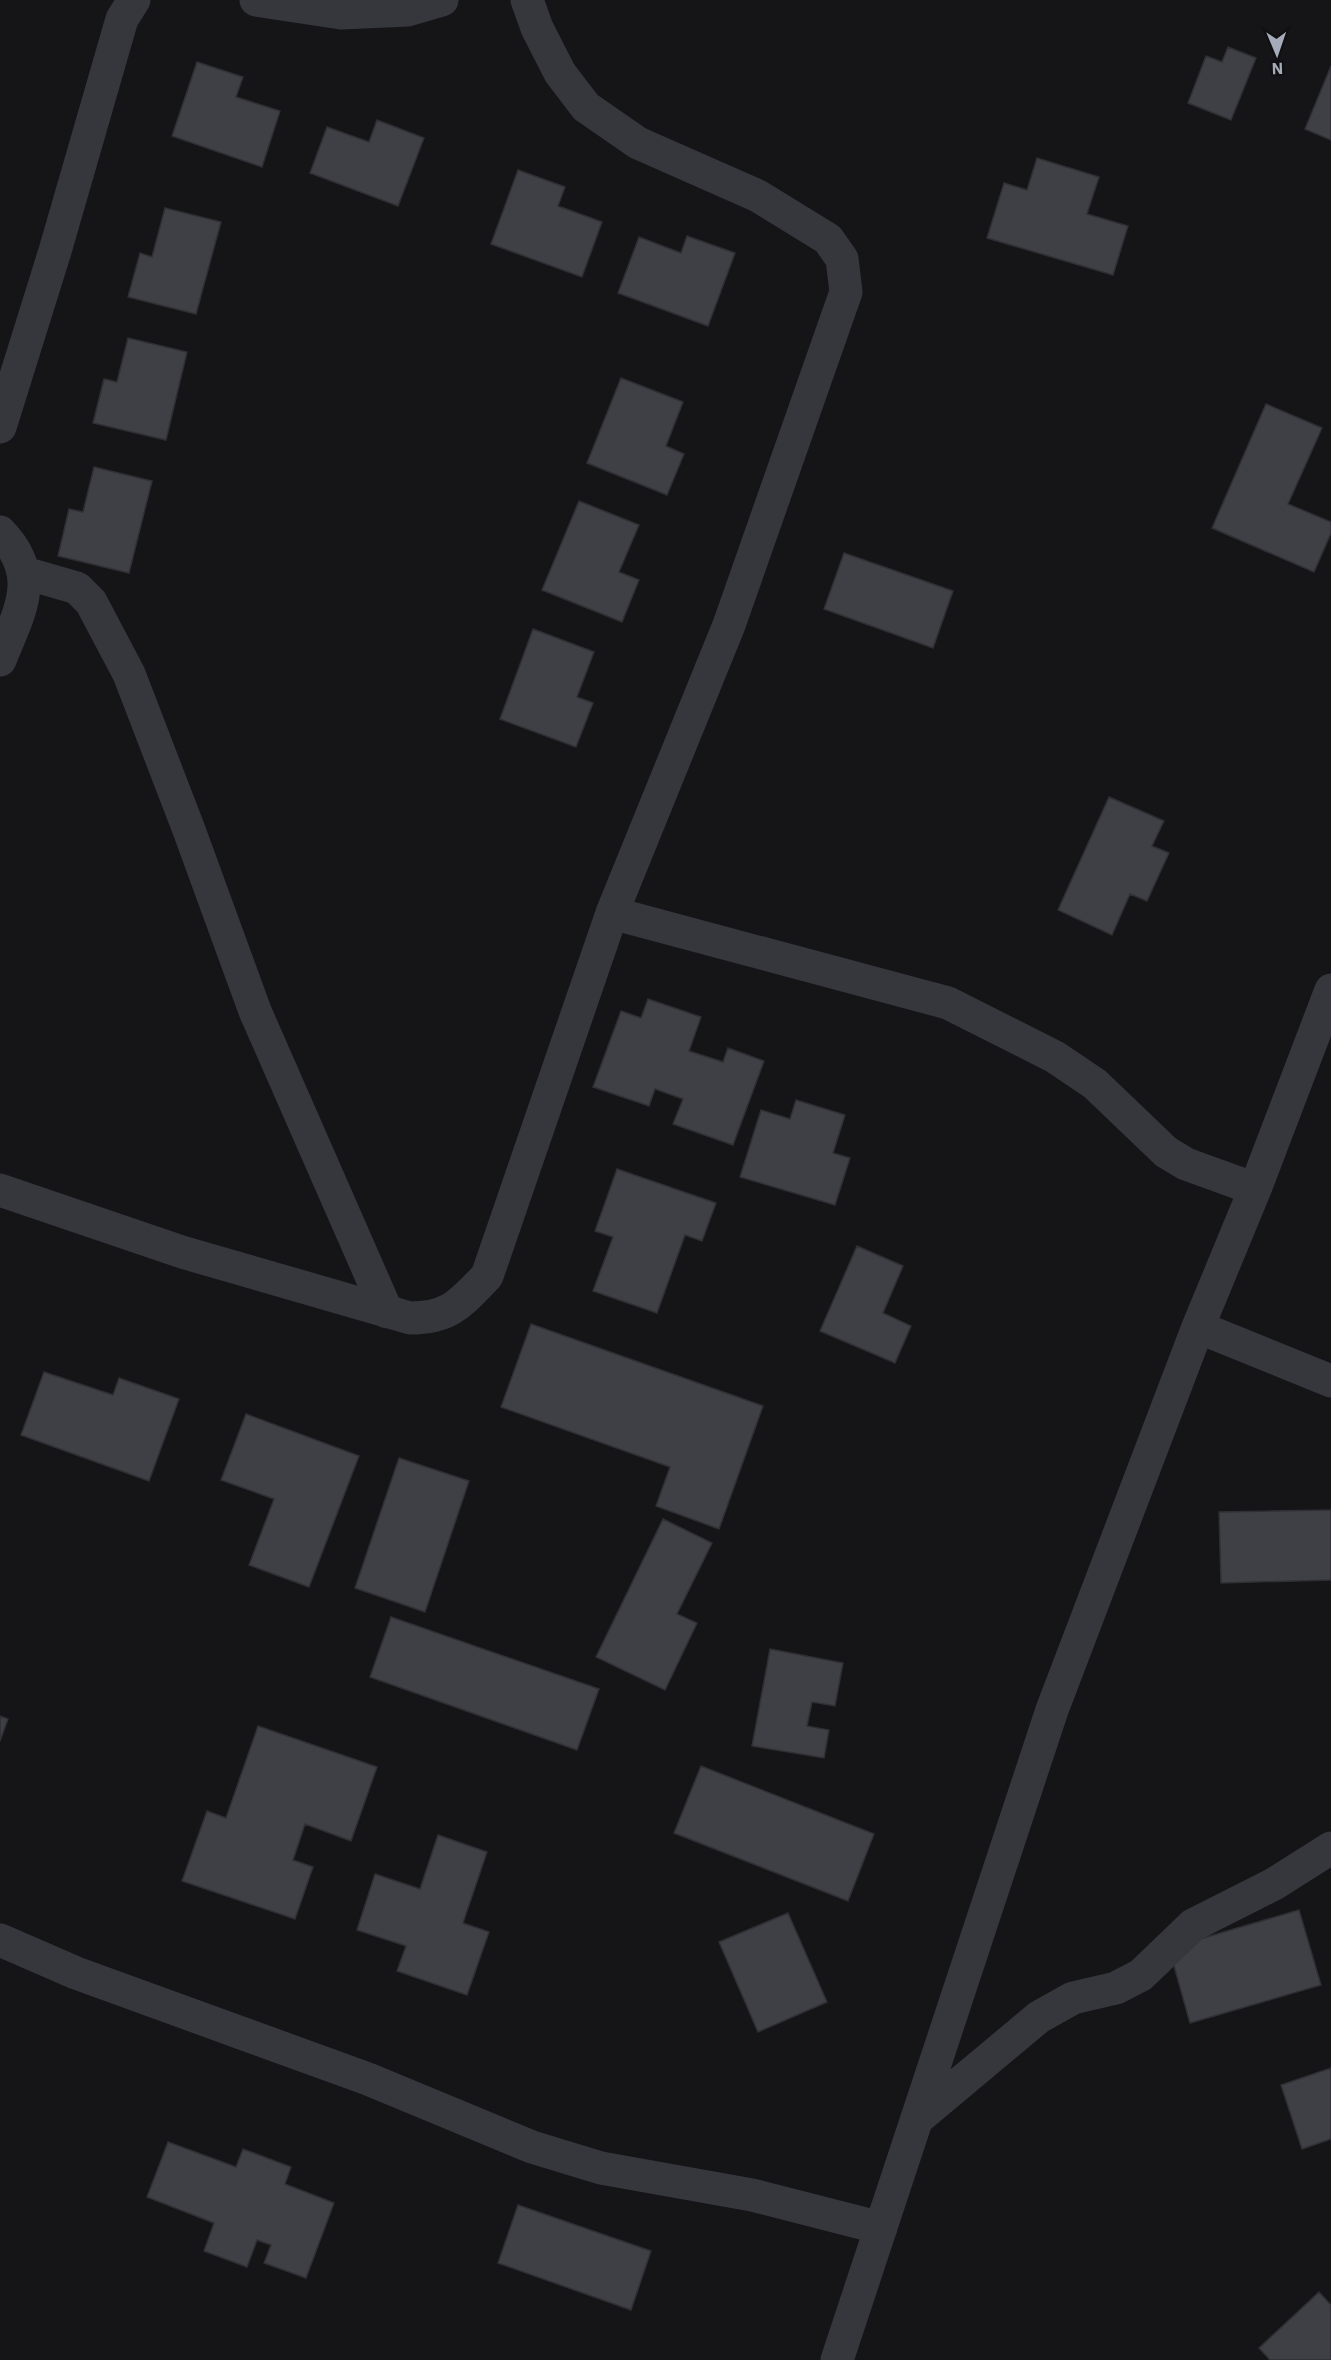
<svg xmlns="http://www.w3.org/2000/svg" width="1331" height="2360" viewBox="0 0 1331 2360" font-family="'IBM Plex Sans',sans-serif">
	<rect width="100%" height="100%" fill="#151517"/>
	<path fill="#3f4045" stroke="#2f2f34" stroke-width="1.5" d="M1228,47L1256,58L1231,120L1188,103L1206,56L1222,62Z
		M197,62L243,77L236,97L280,111L262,167L172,136Z
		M1331,66V140L1305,129Z
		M377,120L424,138L398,206L310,173L327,127L369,142Z
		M1037,158L1099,177L1087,214L1128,226L1113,275L987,238L1004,183L1027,190Z
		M518,170L565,187L558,206L602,222L582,277L491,244Z
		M165,208L221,222L196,314L128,297L140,253L152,257Z
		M687,236L735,253L708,326L618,293L639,237L681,253Z
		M128,338L187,352L166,440L93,423L104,379L117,382Z
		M621,378L683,402L666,446L684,454L667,495L587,463Z
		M1266,404L1322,428L1288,504L1331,522V533L1314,572L1212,528Z
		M94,467L152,481L129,573L58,556L69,509L83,512Z
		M579,501L639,525L619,572L639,580L622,622L542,590Z
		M844,553L953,591L933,648L824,609Z
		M533,629L594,652L577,697L593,703L576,747L500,719Z
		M1109,797L1164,821L1152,846L1169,853L1147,901L1130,894L1112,935L1058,910Z
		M648,999L701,1017L689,1051L723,1062L728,1048L764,1061L733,1145L673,1124L683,1099L655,1089L649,1106L593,1087L621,1011L641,1018Z
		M796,1100L845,1115L833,1153L850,1158L835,1205L740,1177L761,1110L790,1119Z
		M617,1169L716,1203L702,1241L685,1235L657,1313L593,1291L613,1237L595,1231Z
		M857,1246L903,1266L883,1313L911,1326L895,1363L820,1331Z
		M531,1324L763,1406L719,1529L656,1506L670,1467L501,1407Z
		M44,1372L113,1395L119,1378L179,1399L149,1481L21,1435Z
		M246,1414L359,1456L309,1587L249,1565L274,1499L221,1480Z
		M399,1458L469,1481L425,1612L355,1588Z
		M1331,1510V1580L1221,1583L1219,1512Z
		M663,1519L712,1543L677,1614L697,1623L665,1690L596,1657Z
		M391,1617L599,1689L577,1750L370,1677Z
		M770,1649L843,1663L835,1706L812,1702L807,1726L829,1730L824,1758L752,1746Z
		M0,1716L8,1719L0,1741Z
		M258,1726L377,1767L351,1841L305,1824L293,1860L313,1867L295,1919L182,1881L207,1811L226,1818Z
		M701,1766L874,1834L848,1901L674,1833Z
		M438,1835L487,1852L463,1923L489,1932L467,1995L397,1971L406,1946L357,1930L375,1874L420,1889Z
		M1299,1910L1321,1985L1190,2023L1169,1948Z
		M788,1913L827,2002L758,2032L719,1942Z
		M1331,2068V2139L1302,2149L1281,2085Z
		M168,2142L236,2167L243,2149L291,2167L285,2184L334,2203L306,2278L264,2263L271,2245L257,2240L247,2267L204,2251L214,2223L147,2197Z
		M518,2205L651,2251L631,2310L498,2263Z
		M1319,2292L1331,2305V2360H1270L1259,2348Z"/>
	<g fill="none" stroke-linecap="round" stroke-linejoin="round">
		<path stroke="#36373d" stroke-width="33" d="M256,0L341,13L408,10L442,0
			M0,427L55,251L122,19L134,0
			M0,532C43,576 19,612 0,660
			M25,573L77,588L91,602L129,674L189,830L255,1011L387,1312
			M612,913L948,1003L1055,1057L1095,1084L1166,1152L1186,1164L1255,1189
			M0,1190L182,1252L410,1318C450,1318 461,1303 487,1276L612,913L729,625L846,292L842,259L828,239L758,196L638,143L586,107L560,73L537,28L527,0
			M1198,1327L1331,1381
			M0,1940L76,1973L368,2079L532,2147L601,2168L752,2195L881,2228
			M917,2119L1039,2017L1073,1998L1116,1988L1141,1975L1193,1925L1274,1884L1331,1848
			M837,2360L1052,1710L1198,1327L1255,1189L1331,990"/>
	</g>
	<g transform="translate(1277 54) rotate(178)" stroke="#101012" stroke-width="4.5" paint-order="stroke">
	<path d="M0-4.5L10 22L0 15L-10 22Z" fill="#a6abb9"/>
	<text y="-9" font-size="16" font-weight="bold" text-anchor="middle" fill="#a6abb9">N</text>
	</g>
</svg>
